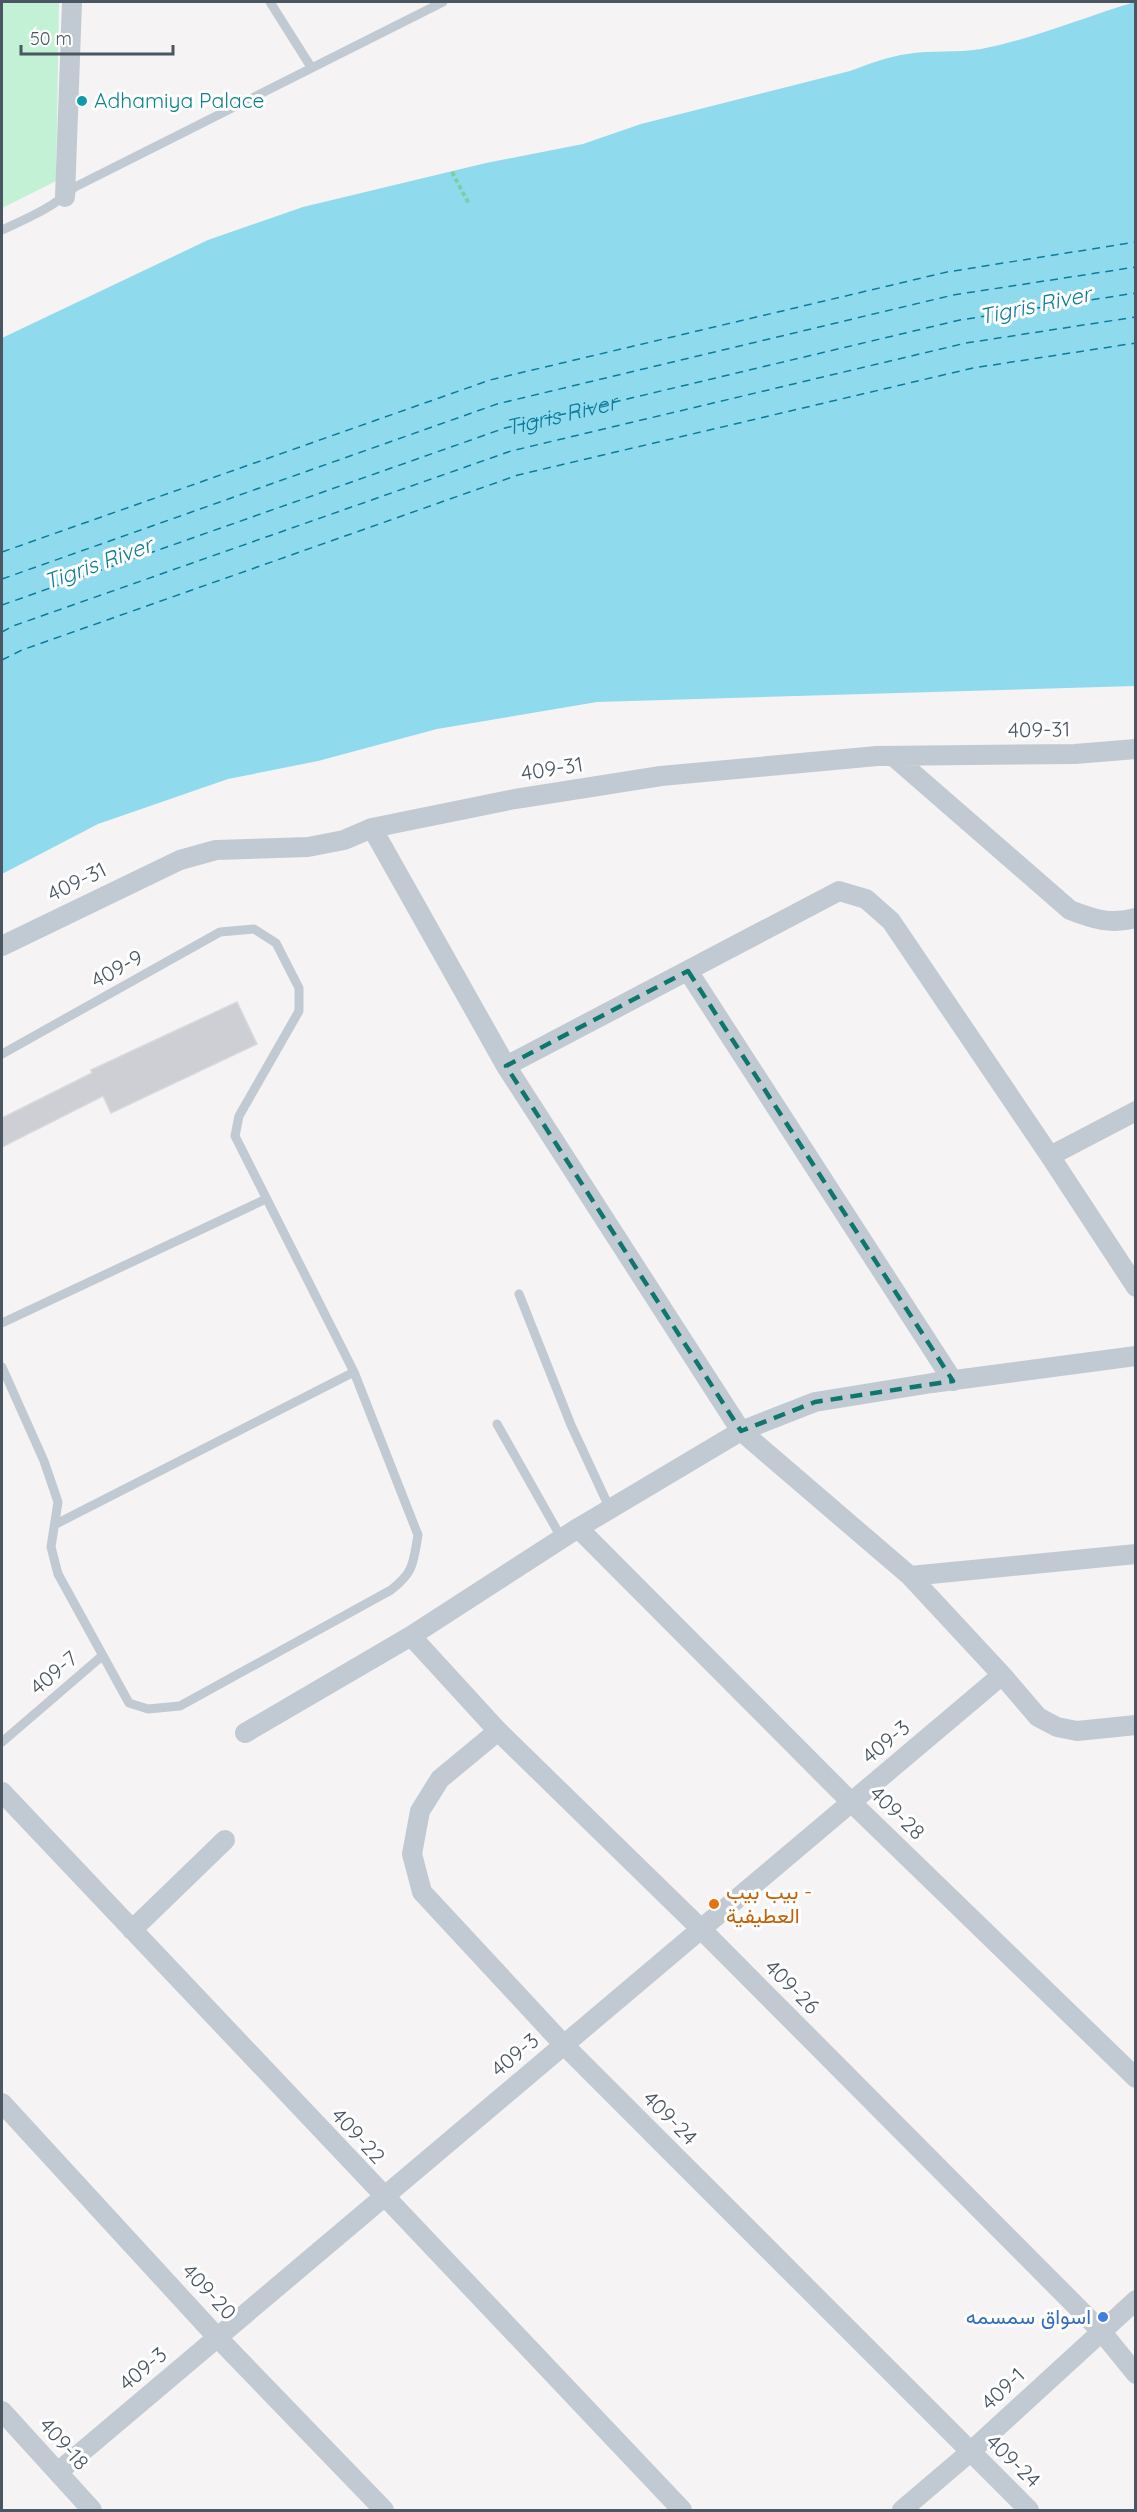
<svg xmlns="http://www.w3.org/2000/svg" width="1137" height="2512" viewBox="0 0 1137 2512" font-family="Quicksand,Vazirmatn,sans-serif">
	<rect width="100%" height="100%" fill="#f5f3f3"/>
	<path fill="#c3f1d5" d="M2,2H59L56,181L2,208Z"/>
	<path fill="#90daee" d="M1135,2V686L597,702L437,729L318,761L228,779L98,824L2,874V338L208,240L303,207L486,163L583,144L641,124L850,71C869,64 887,57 907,54C931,50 956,53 981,49C1033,39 1084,17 1135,2Z"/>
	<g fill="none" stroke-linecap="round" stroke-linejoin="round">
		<g stroke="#0c7c9b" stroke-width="1.5" stroke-dasharray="8 6" stroke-linecap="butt">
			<path d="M2,552L490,380L947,272L1136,242"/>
			<path d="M2,579L497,404L953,295L1136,267"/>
			<path id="s1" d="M2,605L505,428L960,320L1136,293"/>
			<path d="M2,632L13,626L511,451L966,343L1136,317"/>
			<path d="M2,660L22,650L518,475L973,368L1136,343"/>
		</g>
	</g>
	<path fill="#cdcfd5" stroke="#d7d9de" stroke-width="1.5" d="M237,1002L257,1044L111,1113L103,1096L2,1147V1118L92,1073L91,1070Z"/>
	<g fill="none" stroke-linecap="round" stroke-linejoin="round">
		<path stroke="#7ad0a6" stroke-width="4" stroke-dasharray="4.5 3" stroke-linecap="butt" d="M452,172L469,204"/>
		<path stroke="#c1cad2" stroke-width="9" d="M270,2L311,67
			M2,230C28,218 54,207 75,187L443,2
			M2,1054L220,932L254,929L276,943L299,988V1011L239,1116L235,1136L354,1372L418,1535C413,1564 414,1572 391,1590L180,1706L148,1709L129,1703L58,1574L51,1547L58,1502L44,1461L2,1367
			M519,1294L571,1425L610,1509
			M2,1323L266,1199
			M497,1424L562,1539
			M56,1524L354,1372
			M2,1742L102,1656"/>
		<path stroke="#c1cad2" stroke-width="20" d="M65,197L72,2
			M893,756L1070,910C1093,919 1111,925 1136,918
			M372,828L506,1066L741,1431L910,1576L1002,1675L1038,1717L1057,1727L1077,1731L1136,1725
			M2,946L180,860L216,850L308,847L344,840L372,828L515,799L661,776L877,756L1075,754L1136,749
			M688,971L953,1381
			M506,1066L839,891L866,899L891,921L1050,1156L1136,1287
			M1050,1156L1136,1111
			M578,1528L851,1802L1136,2078
			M910,1576L1136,1554
			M411,1636L498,1731L701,1929L1101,2331L1136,2374
			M498,1731L440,1779L420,1811L412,1854L422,1892L564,2045L1029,2510
			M245,1733L411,1636L578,1528L741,1431L815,1402L932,1383L1136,1356
			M2,1792L682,2510
			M132,1930L225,1840
			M2,2103L217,2337L384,2510
			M2,2411L92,2510
			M58,2472L1002,1675
			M902,2510L969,2453L1136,2300"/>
	</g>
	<path fill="none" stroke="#0f766e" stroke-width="4.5" stroke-dasharray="12 8" stroke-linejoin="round" d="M688,971L953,1381L815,1402L741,1431L506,1066Z"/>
	<circle fill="#0f9aa8" stroke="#fff" stroke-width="2" cx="82" cy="101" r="6"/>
	<circle fill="#e8710a" stroke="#fff" stroke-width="2" cx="714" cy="1904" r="6"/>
	<circle fill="#3f7fe0" stroke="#fff" stroke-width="2" cx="1103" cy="2317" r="6"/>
	<g text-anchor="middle" stroke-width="6" stroke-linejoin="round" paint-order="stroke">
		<g font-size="21" fill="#0d838f" stroke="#fff" text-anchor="start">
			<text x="94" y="108">Adhamiya Palace</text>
		</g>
		<g font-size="21" fill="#4a5661" stroke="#fff">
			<text transform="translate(1039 730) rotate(-1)" y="7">409-31</text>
			<text transform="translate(552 769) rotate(-9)" y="7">409-31</text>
			<text transform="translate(77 882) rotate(-26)" y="7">409-31</text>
			<text transform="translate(117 969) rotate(-29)" y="7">409-9</text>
			<text transform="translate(54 1673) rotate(-40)" y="7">409-7</text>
			<text transform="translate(886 1742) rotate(-40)" y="7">409-3</text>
			<text transform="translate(897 1813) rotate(44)" y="7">409-28</text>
			<text transform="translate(792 1987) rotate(45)" y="7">409-26</text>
			<text transform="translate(515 2055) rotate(-40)" y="7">409-3</text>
			<text transform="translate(670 2118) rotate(45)" y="7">409-24</text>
			<text transform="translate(358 2136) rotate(47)" y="7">409-22</text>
			<text transform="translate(209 2292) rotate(47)" y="7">409-20</text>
			<text transform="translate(143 2369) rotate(-40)" y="7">409-3</text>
			<text transform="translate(1003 2389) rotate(-43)" y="7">409-1</text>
			<text transform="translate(64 2444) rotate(48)" y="7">409-18</text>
			<text transform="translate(1013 2461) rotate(44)" y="7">409-24</text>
		</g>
		<g font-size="21" fill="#c56008" stroke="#fff" text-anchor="start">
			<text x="726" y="1899">بيب بيب -<tspan x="726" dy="24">العطيفية</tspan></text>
		</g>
		<g font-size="21" fill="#366cbe" stroke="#fff" text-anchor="end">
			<text x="1091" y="2324">اسواق سمسمه</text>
		</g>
		<g font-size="22" font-style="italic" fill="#0c7c9b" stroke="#fff">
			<text transform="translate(1035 305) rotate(-12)" y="8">Tigris River</text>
			<text dy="8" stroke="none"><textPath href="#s1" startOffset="591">Tigris River</textPath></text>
			<text transform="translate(98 563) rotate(-20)" y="8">Tigris River</text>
		</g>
	</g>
	<rect width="1137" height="2512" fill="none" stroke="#4a5661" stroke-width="6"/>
	<path d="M21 45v9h152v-9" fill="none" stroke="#4a5661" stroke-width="3"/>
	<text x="30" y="45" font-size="18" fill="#4a5661" stroke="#ffffff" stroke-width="4.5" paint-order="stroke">50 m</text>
</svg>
